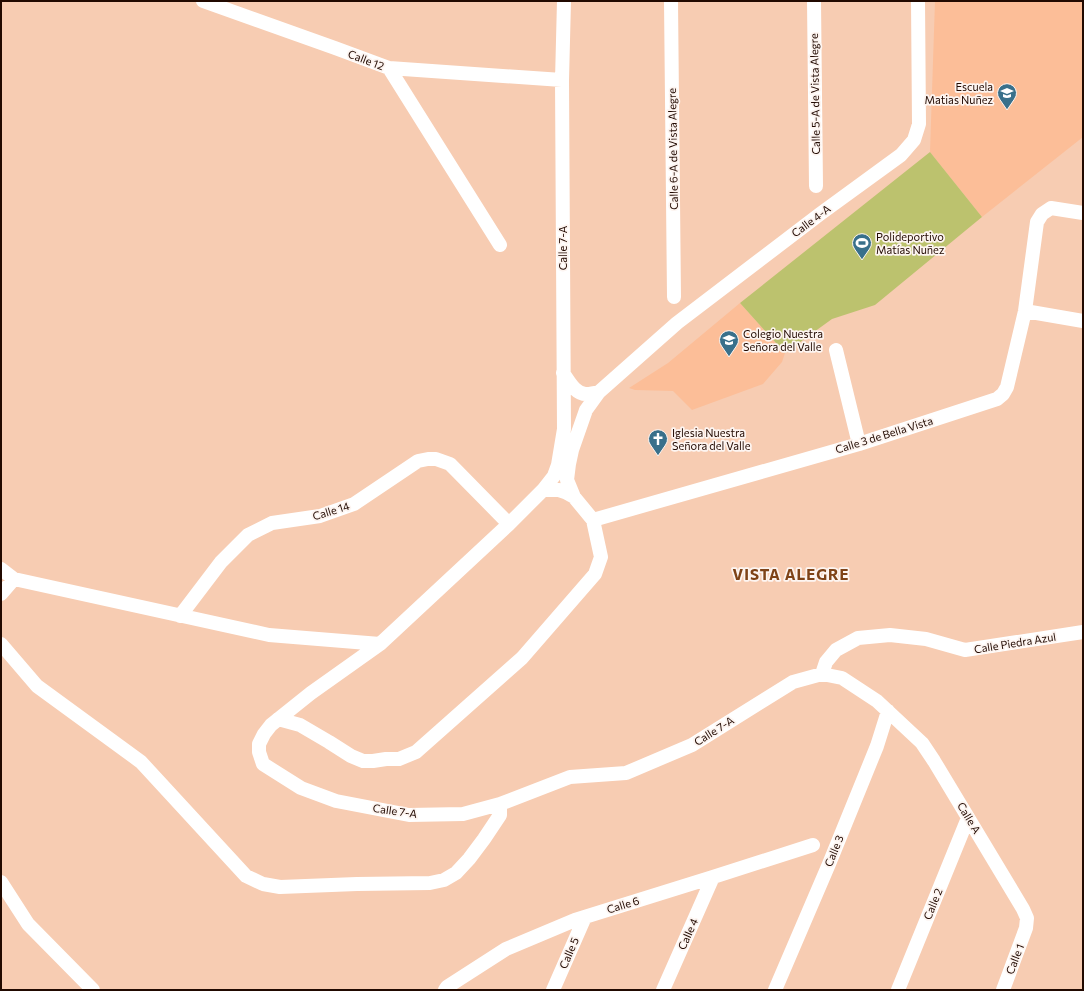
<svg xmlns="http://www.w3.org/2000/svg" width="1084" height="991" viewBox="0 0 1084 991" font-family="Commissioner,sans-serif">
	<rect width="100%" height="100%" fill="#f7ccb2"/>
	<path fill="#fcbe98" d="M935,1H1083V137L982,217L930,152Z
		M740,303L785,353L782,362L763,384L692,410L673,391L635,390L629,388L668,363Z"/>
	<path fill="#bcc26e" d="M930,152L982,217L875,305L832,319L785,353L740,303Z"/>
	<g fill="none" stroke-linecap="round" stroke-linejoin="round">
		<path stroke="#fff" stroke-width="14" d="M203,1L335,48L389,68L562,80
			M564,1L562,80L564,429L558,465L554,476L543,490L509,524L380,644L311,693L271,725L264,734L259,744V752L263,764L301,788L336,801L409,815L463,814L500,804L570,777L626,773L692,745L793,682L822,674L842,678L877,701L922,743L934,761L1023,909L1027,918L1026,928L1003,990
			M671,1L674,297
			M814,1L816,186
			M389,68L500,245
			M1025,311L1083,321
			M836,350L859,444
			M563,373C569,381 575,394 586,394C590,394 595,393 599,392
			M574,497L567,480L569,464L572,450L586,410L599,392L677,323L820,214L901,155L914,140L919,124L918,1
			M593,520L859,444L997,399L1003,394L1007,387L1025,311L1037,222L1042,214L1051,208L1083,213
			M1,569L14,579
			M1,594L14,579L269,635L380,644
			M180,616L221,562L248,535L272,523L320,516L354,504L418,461L428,459H436L450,464L509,524
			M1,644L37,686L141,762L246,876L263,884L280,887L357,884L430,883L444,880L456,873L469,859L484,839L500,815V804
			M822,674L826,662L836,650L858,638L890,635L926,639L965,650L1083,632
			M278,719L300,725L329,742L351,756L363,761H373L386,759H399L416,752L522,658L595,574L601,557L593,520L574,497L565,492L559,490H543
			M1,882L28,924L93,990
			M445,990L447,987L506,949L575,920L713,877L813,845
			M553,990L585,917
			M663,990L713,877
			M775,990L829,864L877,746L888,711
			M898,990L968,818"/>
	</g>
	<defs>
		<symbol id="school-pin" viewBox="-11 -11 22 30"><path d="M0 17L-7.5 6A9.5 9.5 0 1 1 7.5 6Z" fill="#39708b" stroke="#fdf5f1"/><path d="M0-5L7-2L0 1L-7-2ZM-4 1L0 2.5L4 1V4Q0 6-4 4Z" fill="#fff"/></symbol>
		<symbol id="stadium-pin" viewBox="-11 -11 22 30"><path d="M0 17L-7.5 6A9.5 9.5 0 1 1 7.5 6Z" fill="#39708b" stroke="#fdf5f1"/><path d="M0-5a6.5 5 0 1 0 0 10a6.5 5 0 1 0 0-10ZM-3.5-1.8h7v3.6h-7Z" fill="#fff"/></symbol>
		<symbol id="church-pin" viewBox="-11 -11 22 30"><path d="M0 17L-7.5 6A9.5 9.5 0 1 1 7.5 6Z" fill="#39708b" stroke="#fdf5f1"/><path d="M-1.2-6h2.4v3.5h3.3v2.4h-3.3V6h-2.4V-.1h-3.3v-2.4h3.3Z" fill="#fff"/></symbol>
	</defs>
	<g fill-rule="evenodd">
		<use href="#school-pin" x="996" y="82" width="22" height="30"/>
		<use href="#stadium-pin" x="851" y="232" width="22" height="30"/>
		<use href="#school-pin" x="718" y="329" width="22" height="30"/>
		<use href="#church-pin" x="647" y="428" width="22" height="30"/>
	</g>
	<g text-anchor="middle" stroke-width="3.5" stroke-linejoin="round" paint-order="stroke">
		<g font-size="11" fill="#210900" stroke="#fdf5f1">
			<text transform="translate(366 60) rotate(21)" y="4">Calle 12</text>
			<text transform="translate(815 94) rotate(-91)" y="4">Calle 5-A de Vista Alegre</text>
			<text transform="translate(673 149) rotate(-91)" y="4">Calle 6-A de Vista Alegre</text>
			<text transform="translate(811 221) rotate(-37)" y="4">Calle 4-A</text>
			<text transform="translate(563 248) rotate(-90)" y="4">Calle 7-A</text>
			<text transform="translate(884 435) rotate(-17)" y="4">Calle 3 de Bella Vista</text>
			<text transform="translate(331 511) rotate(-17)" y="4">Calle 14</text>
			<text transform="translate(1015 643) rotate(-9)" y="4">Calle Piedra Azul</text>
			<text transform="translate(714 731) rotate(-32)" y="4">Calle 7-A</text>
			<text transform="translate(395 811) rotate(8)" y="4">Calle 7-A</text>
			<text transform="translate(969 818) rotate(59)" y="4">Calle A</text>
			<text transform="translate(834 851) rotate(-68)" y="4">Calle 3</text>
			<text transform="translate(933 904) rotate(-68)" y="4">Calle 2</text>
			<text transform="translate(623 905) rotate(-17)" y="4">Calle 6</text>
			<text transform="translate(688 934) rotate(-66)" y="4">Calle 4</text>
			<text transform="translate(569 953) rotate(-67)" y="4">Calle 5</text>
			<text transform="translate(1015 959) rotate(-69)" y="4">Calle 1</text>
		</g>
		<g font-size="11" fill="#210900" stroke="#fdf5f1" text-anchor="start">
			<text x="993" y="91" text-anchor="end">Escuela<tspan x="993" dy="13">Matias Nuñez</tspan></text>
			<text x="876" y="241">Polideportivo<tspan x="876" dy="13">Matías Nuñez</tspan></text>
			<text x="743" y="338">Colegio Nuestra<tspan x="743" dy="13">Señora del Valle</tspan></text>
			<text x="672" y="437">Iglesia Nuestra<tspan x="672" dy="13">Señora del Valle</tspan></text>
		</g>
		<g font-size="15" font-weight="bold" letter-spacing="1" fill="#7f4317" stroke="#fdf5f1">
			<text x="791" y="580">VISTA ALEGRE</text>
		</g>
	</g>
	<rect width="1084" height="991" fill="none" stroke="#210900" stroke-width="4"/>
</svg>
